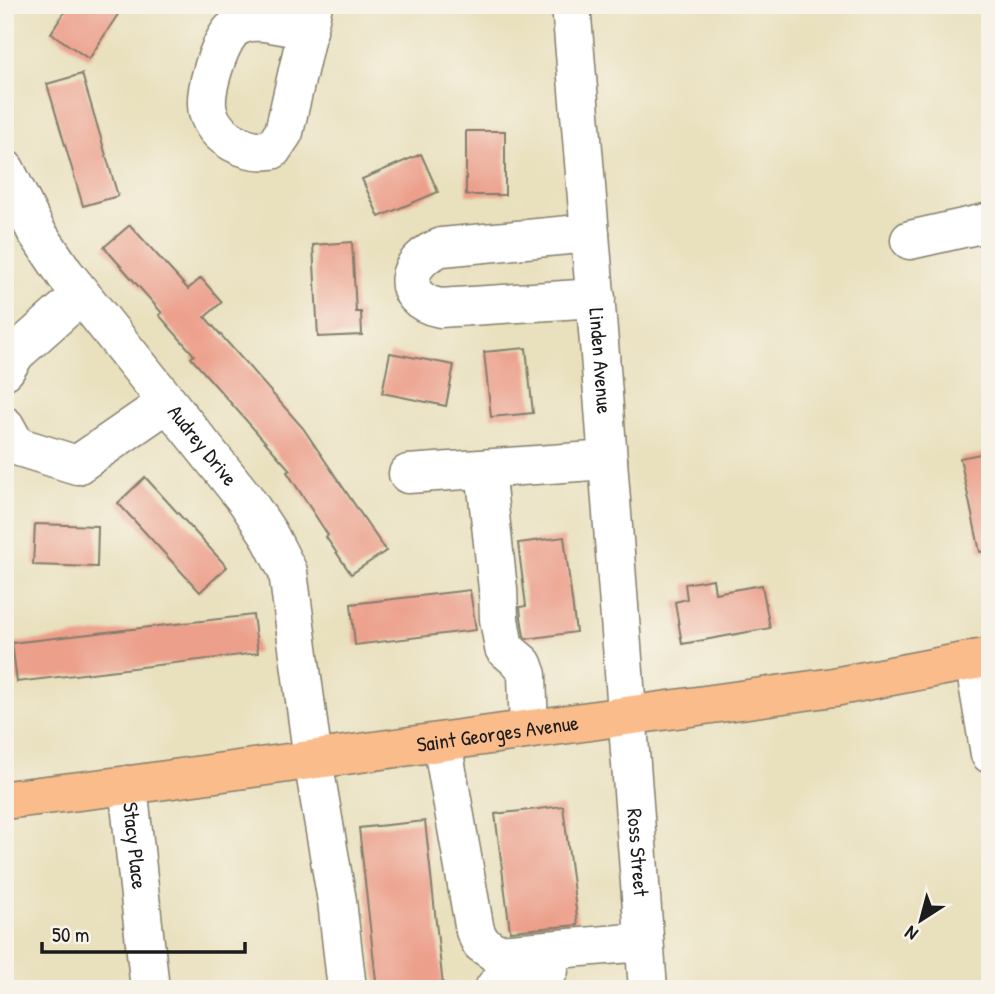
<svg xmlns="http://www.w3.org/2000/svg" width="995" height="994" viewBox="0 0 995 994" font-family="'Patrick Hand',sans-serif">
	<rect width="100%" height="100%" fill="#f7f3e8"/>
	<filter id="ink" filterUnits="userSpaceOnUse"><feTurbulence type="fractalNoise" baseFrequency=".0143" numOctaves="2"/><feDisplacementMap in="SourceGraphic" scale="14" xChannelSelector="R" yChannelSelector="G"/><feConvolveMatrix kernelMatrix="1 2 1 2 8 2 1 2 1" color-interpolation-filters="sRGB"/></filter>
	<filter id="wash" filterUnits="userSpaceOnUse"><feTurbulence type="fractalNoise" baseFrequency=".00686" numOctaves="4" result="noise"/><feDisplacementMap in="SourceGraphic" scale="28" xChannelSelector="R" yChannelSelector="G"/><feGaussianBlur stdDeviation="1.57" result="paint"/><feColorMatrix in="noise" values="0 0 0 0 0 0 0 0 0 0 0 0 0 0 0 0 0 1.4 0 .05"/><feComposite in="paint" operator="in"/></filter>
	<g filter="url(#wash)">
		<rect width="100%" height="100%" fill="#e9e0bd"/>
		<g id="blocks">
			<path fill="#eca08c" d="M69,5H124L89,59L51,33Z
				M82,74L118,196L83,206L47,84Z
				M466,131H505V195H466Z
				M421,154L438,192L379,217L362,179Z
				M130,225L188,289L201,278L222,302L205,317L303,428L386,551L351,574L326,537L328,535L287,472L290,470L191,358L194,355L159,315L162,313L104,247Z
				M352,242L356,312H361L362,335L318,337L313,245Z
				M526,348L533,413L491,417L484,352Z
				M390,353L454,365L446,406L382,393Z
				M990,452V551L980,552L960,458Z
				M145,477L227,567L200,592L118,503Z
				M35,524L98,526L97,567L33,565Z
				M564,537L576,632L527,639L524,636L521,617L520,607L526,606L518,543Z
				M713,579L715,593L762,585L770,628L682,644L675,602L687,599L685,584Z
				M470,590L476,630L355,645L351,604Z
				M253,615L258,653L17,682L12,643Z
				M563,806L578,925L510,931L495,814Z
				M425,821L443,986L413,989H377L359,828Z"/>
		</g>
	</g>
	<g filter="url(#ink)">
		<use href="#blocks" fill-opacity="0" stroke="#827e6c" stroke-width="2"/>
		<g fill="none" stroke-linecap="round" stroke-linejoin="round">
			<defs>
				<g id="minor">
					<path id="s1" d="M571,5L600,355L648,989"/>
					<path d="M308,31C290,27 269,20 250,22C244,23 235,27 231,31C218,47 203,92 208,112C216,139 246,153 272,150L284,132L313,5"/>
					<path id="s2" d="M5,169L36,231L65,274L246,500L268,533L288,572L313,760L337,901L347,989"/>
					<path d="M590,233L442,247C405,259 396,299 440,308L596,298"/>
					<path d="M910,240L990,222"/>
					<path d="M5,370L16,353L81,295"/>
					<path d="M5,426L16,446L77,465L167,403"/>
					<path d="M485,469L498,589L499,619L504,648L523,664L527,675L529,729"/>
					<path d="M408,474L608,460"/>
					<path d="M974,660L990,754"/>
					<path d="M442,742L475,931L481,943L497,954L643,942"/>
					<path id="s3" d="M128,785L150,989"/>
					<path d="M494,989C504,972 530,972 549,970"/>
				</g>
				<g id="major">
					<path id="s4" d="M5,800L137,784L834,687L990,657"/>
				</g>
			</defs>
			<use href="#minor" stroke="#827e6c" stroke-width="41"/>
			<use href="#major" stroke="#827e6c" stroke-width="41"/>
			<use href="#minor" stroke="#fff" stroke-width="38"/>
			<use href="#major" stroke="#f9bc8a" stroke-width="38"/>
		</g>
	</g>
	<g text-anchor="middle" stroke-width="5" stroke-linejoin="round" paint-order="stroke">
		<g font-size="21" fill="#1c1c1c" stroke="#f7f3e8">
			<text dy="7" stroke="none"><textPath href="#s1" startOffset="357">Linden Avenue</textPath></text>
			<text dy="7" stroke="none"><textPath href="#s2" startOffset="341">Audrey Drive</textPath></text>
			<text dy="7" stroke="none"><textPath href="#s4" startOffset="497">Saint Georges Avenue</textPath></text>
			<text dy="7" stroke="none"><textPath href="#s3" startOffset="61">Stacy Place</textPath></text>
			<text dy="7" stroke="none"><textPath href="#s1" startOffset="850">Ross Street</textPath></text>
		</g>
	</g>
	<rect width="995" height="994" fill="none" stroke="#f7f3e8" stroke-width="28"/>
	<g transform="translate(921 920) rotate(216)" stroke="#f7f3e8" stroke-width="5" paint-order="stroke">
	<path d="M0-5L12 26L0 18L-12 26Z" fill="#1c1c1c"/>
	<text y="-10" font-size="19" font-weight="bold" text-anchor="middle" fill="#1c1c1c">N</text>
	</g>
	<path d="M42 942v10h203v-10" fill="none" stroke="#1c1c1c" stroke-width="3.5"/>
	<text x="52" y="942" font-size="21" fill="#1c1c1c" stroke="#f7f3e8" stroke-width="5" paint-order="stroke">50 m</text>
</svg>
